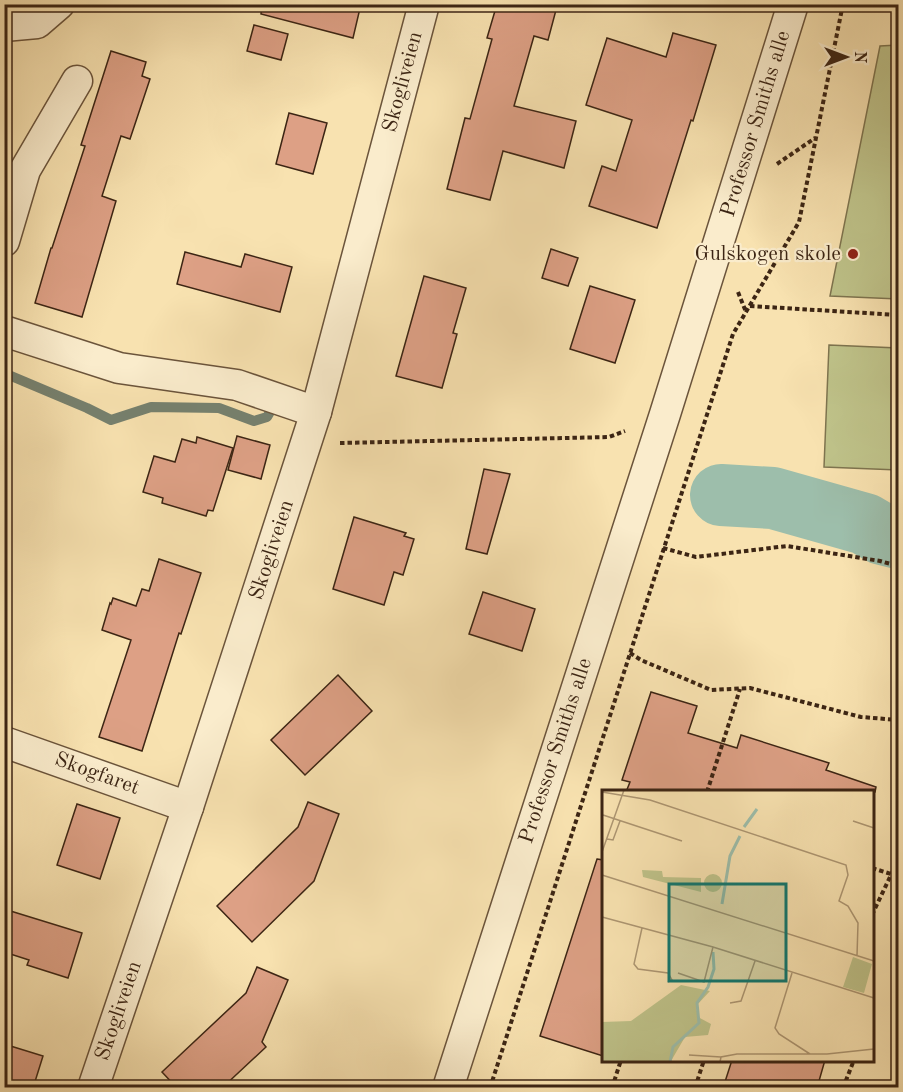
<svg xmlns="http://www.w3.org/2000/svg" width="903" height="1092" font-family="'Old Standard TT',serif">
  <style>
    .green { fill: #bfc38a; stroke: #7e744f; stroke-width: 1.5 }
    .lines { fill: none; stroke-linecap: round; stroke-linejoin: round }
    .stream { stroke: #76816f; stroke-width: 10 }
    .river { stroke: #9dbeab; stroke-width: 62 }
    .building { fill: #dda085; stroke: #3c2514; stroke-width: 1.5 }
    .street-casing { stroke: #6b543b; stroke-width: 33 }
    .path { stroke: #3c2514; stroke-width: 4; stroke-dasharray: 4.5 3; stroke-linecap: butt }
    .street { stroke: #faeccc; stroke-width: 30 }
    .poi-dot { fill: #8f2418; stroke: #faeccc; stroke-width: 2 }
    .labels { text-anchor: middle; dominant-baseline: central; stroke-width: 4.5; stroke-linejoin: round; paint-order: stroke }
    .street-label { font-size: 21px; fill: #3c2514; stroke: #faeccc }
    .poi-label { font-size: 21px; fill: #3c2514; stroke: #faeccc; text-anchor: end }
    .inset-river { fill: none; stroke: #9dbeab; stroke-width: 3 }
    .inset-road { fill: none; stroke: #ad9672; stroke-width: 1.5 }
    .view { fill: #0f766e; fill-opacity: 0.15; stroke: #0f766e; stroke-width: 3 }
    .inset-edge { fill: none; stroke: #3c2514; stroke-width: 3 }
  </style>
  <rect width="100%" height="100%" fill="#f8e2b0"/>
  <filter id="stains"><feTurbulence type="fractalNoise" baseFrequency=".00333" numOctaves="4"/><feColorMatrix values="0 0 0 0 .2 0 0 0 0 .09 0 0 0 0 .02 0 0 0 .5 -.17"/></filter>
  <radialGradient id="worn" r=".72"><stop offset=".6" stop-color="#630" stop-opacity="0"/><stop offset="1" stop-color="#630" stop-opacity=".3"/></radialGradient>
  <!-- green -->
  <g class="green">
    <path d="M 898,45 L 898,299 L 830,296 L 880,46 Z"/>
    <path d="M 829,345 L 898,348 L 898,470 L 824,467 Z"/>
  </g>
  <g class="lines">
    <!-- stream -->
    <path class="stream" d="M 4,373 L 87,408 L 111,420 L 151,407 L 219,408 L 254,421 L 267,417 L 270,412"/>
    <!-- river -->
    <path class="river" d="M 721,495 L 773,498 L 865,524 L 882,534 L 898,538"/>
  </g>
  <!-- building -->
  <g class="building">
    <path d="M 262,4 L 361,4 L 353,38 L 261,14 Z"/>
    <path d="M 497,4 L 536,4 L 556,10 L 548,40 L 534,36 L 514,106 L 576,121 L 564,168 L 503,151 L 490,200 L 447,189 L 465,118 L 470,119 L 492,39 L 487,38 Z"/>
    <path d="M 254,25 L 288,34 L 281,60 L 247,51 Z"/>
    <path d="M 673,33 L 716,45 L 693,121 L 691,120 L 657,228 L 589,206 L 602,166 L 616,171 L 632,120 L 586,105 L 607,38 L 666,57 Z"/>
    <path d="M 111,51 L 146,62 L 142,76 L 150,79 L 130,139 L 121,136 L 102,196 L 116,201 L 82,317 L 35,303 L 51,248 L 52,248 L 85,146 L 81,145 Z"/>
    <path d="M 289,113 L 327,123 L 313,174 L 276,164 Z"/>
    <path d="M 551,249 L 578,258 L 568,286 L 542,278 Z"/>
    <path d="M 185,252 L 241,267 L 245,254 L 292,267 L 280,312 L 177,284 Z"/>
    <path d="M 424,276 L 466,288 L 453,333 L 457,334 L 442,388 L 396,376 Z"/>
    <path d="M 590,286 L 635,300 L 615,363 L 570,349 Z"/>
    <path d="M 237,436 L 270,445 L 261,479 L 228,470 Z"/>
    <path d="M 197,437 L 233,448 L 213,511 L 208,510 L 206,516 L 162,503 L 163,498 L 143,492 L 154,456 L 175,462 L 182,439 L 196,443 Z"/>
    <path d="M 484,469 L 510,474 L 487,554 L 466,549 Z"/>
    <path d="M 354,517 L 406,533 L 404,536 L 414,539 L 403,575 L 394,572 L 384,605 L 333,589 Z"/>
    <path d="M 159,559 L 201,573 L 181,634 L 179,633 L 142,751 L 99,737 L 131,640 L 102,630 L 110,603 L 111,604 L 113,598 L 136,606 L 142,589 L 149,591 Z"/>
    <path d="M 483,592 L 535,609 L 522,651 L 469,634 Z"/>
    <path d="M 338,675 L 372,711 L 305,775 L 271,740 Z"/>
    <path d="M 651,692 L 697,706 L 688,733 L 737,748 L 741,735 L 829,763 L 826,770 L 876,787 L 875,792 L 626,792 L 630,782 L 622,780 Z"/>
    <path d="M 308,802 L 339,814 L 314,881 L 252,942 L 217,906 L 298,827 Z"/>
    <path d="M 77,804 L 120,818 L 100,879 L 57,865 Z"/>
    <path d="M 597,859 L 603,860 L 603,1056 L 540,1036 Z"/>
    <path d="M 4,909 L 82,933 L 68,978 L 27,965 L 29,960 L 4,952 Z"/>
    <path d="M 257,967 L 288,980 L 262,1042 L 266,1047 L 222,1088 L 177,1088 L 162,1072 L 246,993 Z"/>
    <path d="M 4,1044 L 43,1056 L 33,1088 L 4,1088 Z"/>
    <path d="M 732,1060 L 825,1060 L 817,1088 L 723,1088 Z"/>
  </g>
  <g class="lines">
    <defs>
      <g id="street">
        <path d="M 4,26 L 37,23 L 59,4"/>
        <path d="M 4,241 L 25,170 L 77,81"/>
        <path d="M 4,331 L 119,368 L 237,385 L 316,412"/>
        <path d="M 4,742 L 188,807"/>
        <path d="M 93,1088 L 188,807 L 316,412 L 424,4"/>
        <path d="M 448,1088 L 665,414 L 793,4"/>
      </g>
    </defs>
    <!-- street casing -->
    <use href="#street" class="street-casing"/>
    <!-- path -->
    <g class="path">
      <path d="M 777,164 L 815,138"/>
      <path d="M 738,292 L 746,312"/>
      <path d="M 750,306 L 898,315"/>
      <path d="M 340,443 L 609,437 L 625,431"/>
      <path d="M 663,548 L 696,557 L 787,546 L 880,561 L 898,566"/>
      <path d="M 630,653 L 641,660 L 711,690 L 750,688 L 861,717 L 898,720"/>
      <path d="M 707,792 L 740,689"/>
      <path d="M 872,868 L 891,874"/>
      <path d="M 872,915 L 898,860"/>
      <path d="M 490,1088 L 733,334 L 799,222 L 843,4"/>
      <path d="M 612,1088 L 621,1060"/>
      <path d="M 695,1088 L 704,1060"/>
      <path d="M 843,1088 L 854,1060"/>
    </g>
    <!-- street -->
    <use href="#street" class="street"/>
  </g>
  <!-- markers -->
  <circle class="poi-dot" cx="853" cy="254" r="6"/>
  <g class="labels">
    <!-- street labels -->
    <g class="street-label">
      <text transform="translate(403 82) rotate(-75)">Skogliveien</text>
      <text transform="translate(756 124) rotate(-73)">Professor Smiths alle</text>
      <text transform="translate(272 550) rotate(-72)">Skogliveien</text>
      <text transform="translate(556 751) rotate(-72)">Professor Smiths alle</text>
      <text transform="translate(97 774) rotate(20)">Skogfaret</text>
      <text transform="translate(119 1011) rotate(-71)">Skogliveien</text>
    </g>
    <!-- poi labels -->
    <g class="poi-label">
      <text x="841" y="254">Gulskogen skole</text>
    </g>
  </g>
  <!-- overview -->
  <g transform="translate(602 790)">
    <rect width="272" height="272" fill="#f8e2b0"/>
    <path d="M 40,80 L 60,81 L 61,87 L 99,88 L 99,102 L 41,87 ZM102 93a9 9 0 1 1 18 0a9 9 0 1 1-18 0ZM 251,167 L 270,174 L 262,203 L 241,197 ZM 79,195 L 108,201 L 94,216 L 96,227 L 109,234 L 106,245 L 83,247 L 69,271 L 0,271 L 0,232 L 29,231 Z" fill="#bfc38a"/>
    <path class="inset-river" d="M 142,37 L 155,19M 120,114 L 128,66 L 138,46M 68,272 L 71,257 L 97,233 L 95,213 L 106,197 L 112,179 L 111,162"/>
    <path class="inset-road" d="M 0,2 L 48,10 L 244,75 L 246,85 L 237,111 L 246,116 L 256,133 L 255,166M 1,25 L 80,51M 251,31 L 272,38M 5,49 L 11,50 L 18,31M 0,62 L 22,0M 0,85 L 272,171M 0,127 L 111,157 L 272,208M 40,138 L 32,174 L 36,179 L 66,183 L 70,190 L 66,192M 76,183 L 102,192 L 111,157M 190,183 L 173,238 L 177,244 L 208,264M 128,213 L 139,211 L 153,171M 87,265 L 119,267M 118,272 L 119,267 L 135,264 L 225,264 L 272,259"/>
    <path class="view" d="M 67,94 L 184,94 L 184,191 L 67,191 Z"/>
    <rect width="272" height="272" class="inset-edge"/>
  </g>
  <!-- margin -->
  <rect width="903" height="1092" fill="none" stroke="#f8e2b0" stroke-width="24"/>
  <rect x="6" y="6" width="891" height="1080" fill="none" stroke="#3c2514" stroke-width="3"/>
  <rect x="12" y="12" width="879" height="1068" fill="none" stroke="#3c2514" stroke-width="1.5"/>
  <!-- north arrow -->
  <g transform="translate(846 57) rotate(90)" stroke="#faeccc" stroke-width="4.5" paint-order="stroke">
  <path d="M0-4.5L10 22L0 15L-10 22Z" fill="#3c2514"/>
  <text y="-9" font-size="16" font-weight="bold" text-anchor="middle" fill="#3c2514">N</text>
  </g>
  <rect width="100%" height="100%" filter="url(#stains)"/>
  <rect width="100%" height="100%" fill="url(#worn)"/>
</svg>
